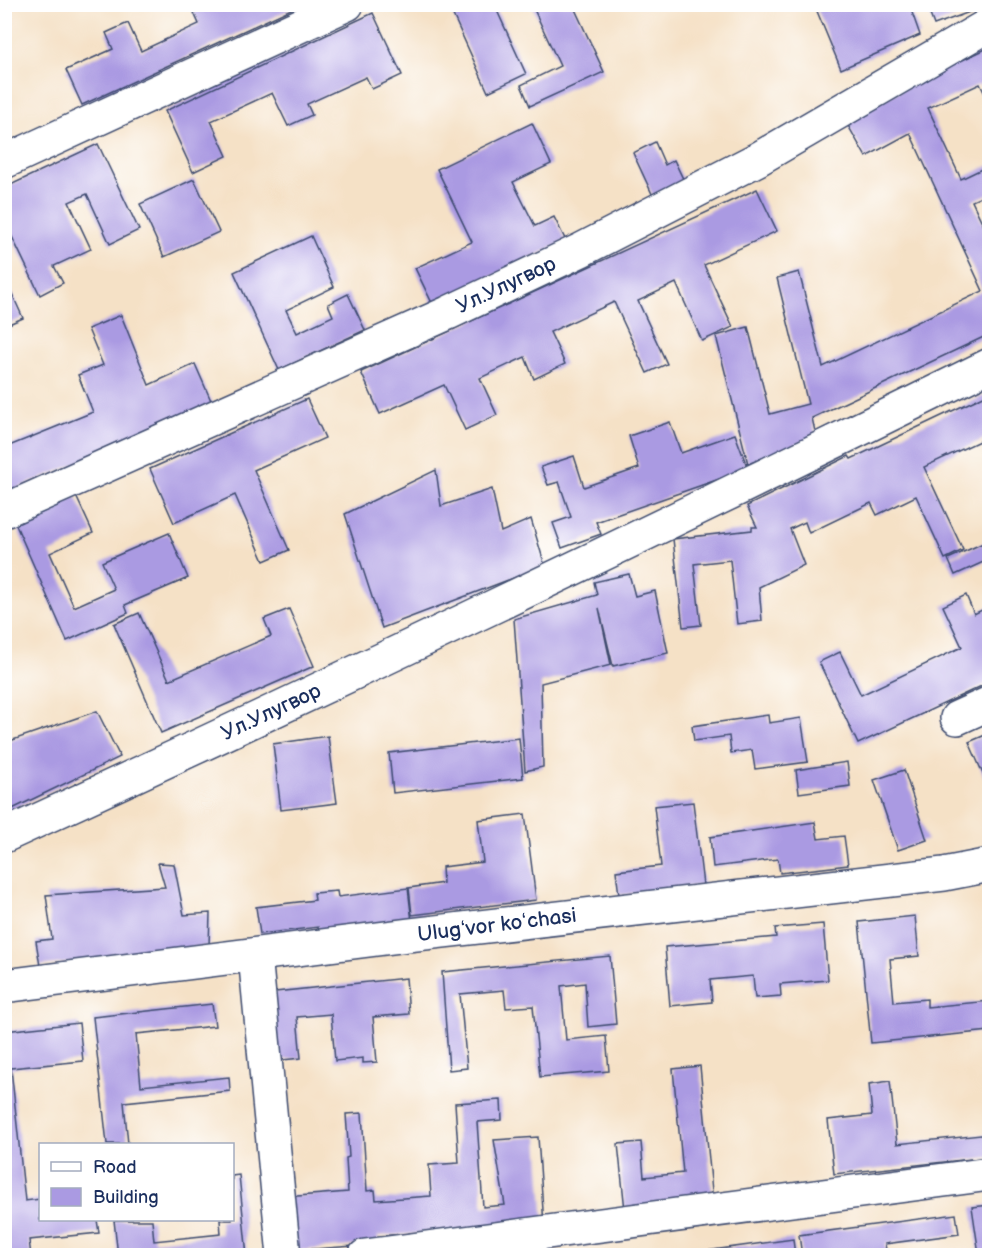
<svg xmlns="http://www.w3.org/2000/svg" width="994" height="1260" font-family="'Balsamiq Sans',sans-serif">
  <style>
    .building { fill: #aa9ae2 }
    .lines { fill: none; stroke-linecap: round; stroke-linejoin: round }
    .street-casing { stroke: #3c4a6e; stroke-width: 36 }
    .street { stroke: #fff; stroke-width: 33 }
    .labels { text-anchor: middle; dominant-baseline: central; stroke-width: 5; stroke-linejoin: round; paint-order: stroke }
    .street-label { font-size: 21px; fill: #1b2f5e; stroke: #fff }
  </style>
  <rect width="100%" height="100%" fill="#fff"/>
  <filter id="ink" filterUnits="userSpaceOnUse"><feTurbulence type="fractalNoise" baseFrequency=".0167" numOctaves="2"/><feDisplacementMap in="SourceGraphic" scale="12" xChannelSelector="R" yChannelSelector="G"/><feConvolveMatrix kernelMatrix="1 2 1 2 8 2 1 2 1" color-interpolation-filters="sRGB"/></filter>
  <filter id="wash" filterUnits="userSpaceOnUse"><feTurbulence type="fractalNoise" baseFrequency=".008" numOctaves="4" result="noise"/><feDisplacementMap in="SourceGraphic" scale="24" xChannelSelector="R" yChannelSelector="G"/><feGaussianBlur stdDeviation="1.35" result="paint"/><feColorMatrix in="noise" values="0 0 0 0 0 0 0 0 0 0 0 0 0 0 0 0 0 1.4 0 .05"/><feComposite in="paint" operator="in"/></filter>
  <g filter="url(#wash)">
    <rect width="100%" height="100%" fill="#f5e1c6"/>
    <g id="blocks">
      <!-- building -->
      <g class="building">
        <path d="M 190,4 L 302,4 L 82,105 L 66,70 L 113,49 L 106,33 L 128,23 L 141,51 L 199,24 Z"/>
        <path d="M 448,4 L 494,4 L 526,74 L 488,92 Z"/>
        <path d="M 814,4 L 909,4 L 920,35 L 841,69 Z"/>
        <path d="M 926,4 L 989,4 L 989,5 L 934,25 Z"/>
        <path d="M 532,5 L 573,5 L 604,72 L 530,106 L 521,85 L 560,66 Z"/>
        <path d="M 373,13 L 402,75 L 372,89 L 366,77 L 307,104 L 312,115 L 288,126 L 272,93 L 211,121 L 227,156 L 193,172 L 165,111 Z"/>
        <path d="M 990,47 L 990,104 L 980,84 L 928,108 L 961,179 L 990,165 L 990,193 L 972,201 L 990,239 L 990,334 L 812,418 L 816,436 L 748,464 L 716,336 L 748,327 L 770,414 L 808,404 L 777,278 L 799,272 L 823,367 L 983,291 L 910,133 L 866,157 L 845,120 L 916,82 Z"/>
        <path d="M 532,123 L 551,164 L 513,182 L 535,226 L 554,217 L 566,241 L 433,305 L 415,268 L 472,242 L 437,169 Z"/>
        <path d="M 655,142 L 665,165 L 674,160 L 684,181 L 653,196 L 633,153 Z"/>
        <path d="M 98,144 L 139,230 L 110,244 L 87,194 L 69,202 L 91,249 L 54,266 L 63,283 L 40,295 L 4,220 L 4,188 Z"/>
        <path d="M 194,179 L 219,232 L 164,257 L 140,204 Z"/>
        <path d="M 757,189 L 777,231 L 704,265 L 733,327 L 702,341 L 676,283 L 638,301 L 667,364 L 647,373 L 614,302 L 550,332 L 565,364 L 534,379 L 525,357 L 480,378 L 497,415 L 465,430 L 444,385 L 380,414 L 361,372 Z"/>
        <path d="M 311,236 L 334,287 L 286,310 L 297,333 L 333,316 L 328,304 L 348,294 L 365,330 L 279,370 L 234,272 Z"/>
        <path d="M 4,276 L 23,318 L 4,326 Z"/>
        <path d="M 121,315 L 149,385 L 195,364 L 213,405 L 4,494 L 4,448 L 93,412 L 78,375 L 103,365 L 88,329 Z"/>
        <path d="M 990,393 L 990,436 L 924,467 L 963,550 L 945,559 L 916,496 L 877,515 L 871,503 L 809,533 L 805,522 L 790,529 L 804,565 L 759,587 L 762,621 L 737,624 L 730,560 L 694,564 L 701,625 L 683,627 L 673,539 L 752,530 L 752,527 L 757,527 L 747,506 L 849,456 L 851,459 Z"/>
        <path d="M 307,399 L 325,438 L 254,470 L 289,550 L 264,561 L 235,495 L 174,523 L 150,469 Z"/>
        <path d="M 670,422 L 681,453 L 735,434 L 748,469 L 596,522 L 601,534 L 562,548 L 553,523 L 571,517 L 559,482 L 548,485 L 541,467 L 574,456 L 584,487 L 639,468 L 629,436 Z"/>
        <path d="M 436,470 L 441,506 L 492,489 L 501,532 L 531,519 L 545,566 L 382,628 L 345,514 Z"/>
        <path d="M 76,496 L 93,533 L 50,553 L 74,607 L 114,589 L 102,562 L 169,533 L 188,578 L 125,605 L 128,613 L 67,641 L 15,523 Z"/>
        <path d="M 990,540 L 990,559 L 955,575 L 948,559 Z"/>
        <path d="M 629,574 L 635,596 L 655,591 L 668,653 L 613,666 L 599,608 L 611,665 L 541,683 L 543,767 L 525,771 L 514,619 L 597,595 L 594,582 Z"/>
        <path d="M 966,595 L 974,614 L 990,606 L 990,682 L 858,744 L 819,662 L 840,652 L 861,695 L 962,647 L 943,606 Z"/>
        <path d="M 289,609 L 314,666 L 161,733 L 114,624 L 139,613 L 169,680 L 271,636 L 264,619 Z"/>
        <path d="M 97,711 L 120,757 L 4,813 L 4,743 Z"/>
        <path d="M 768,715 L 769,723 L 801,718 L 808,762 L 755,769 L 752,750 L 731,753 L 729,736 L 694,741 L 692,726 Z"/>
        <path d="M 990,733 L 990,790 L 969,742 Z"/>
        <path d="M 328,736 L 337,803 L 281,810 L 273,744 Z"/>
        <path d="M 519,738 L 523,778 L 393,793 L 389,753 Z"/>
        <path d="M 847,762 L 850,786 L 799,793 L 796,770 Z"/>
        <path d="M 904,770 L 927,840 L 898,850 L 874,780 Z"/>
        <path d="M 693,802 L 703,885 L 619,895 L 616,871 L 661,866 L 654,806 Z"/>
        <path d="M 525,814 L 536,900 L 412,915 L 409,888 L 443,883 L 442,867 L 483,862 L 478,820 Z"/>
        <path d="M 815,822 L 818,839 L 844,836 L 848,865 L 780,873 L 778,859 L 713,867 L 710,837 Z"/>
        <path d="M 158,863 L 174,864 L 184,915 L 210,913 L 209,946 L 40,966 L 36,941 L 52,939 L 46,895 L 165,887 Z"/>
        <path d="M 408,888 L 412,922 L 319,933 L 318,927 L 260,934 L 256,907 L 315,900 L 314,893 L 337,891 L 338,897 Z"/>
        <path d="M 915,916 L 919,956 L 890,959 L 894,1002 L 927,999 L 927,1007 L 990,1001 L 990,1031 L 871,1043 L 859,922 Z"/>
        <path d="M 823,924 L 828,980 L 780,984 L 781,996 L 755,998 L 753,976 L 710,980 L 712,1002 L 670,1006 L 665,947 L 776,937 L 775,928 Z"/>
        <path d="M 610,956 L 616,1024 L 588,1027 L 585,983 L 561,986 L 566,1040 L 606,1036 L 609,1071 L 540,1077 L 533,1006 L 506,1008 L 504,990 L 460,994 L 467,1068 L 449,1070 L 442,972 Z"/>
        <path d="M 406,978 L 409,1014 L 373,1017 L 377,1062 L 363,1063 L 363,1058 L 335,1061 L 331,1014 L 297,1017 L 301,1058 L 273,1061 L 266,993 Z"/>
        <path d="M 212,1004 L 215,1026 L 136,1034 L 141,1086 L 229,1077 L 230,1091 L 124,1102 L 128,1144 L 107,1144 L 93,1017 Z"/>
        <path d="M 79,1023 L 83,1061 L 11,1068 L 25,1201 L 40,1199 L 40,1220 L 97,1220 L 99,1233 L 29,1240 L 31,1256 L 4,1256 L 4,1031 Z"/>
        <path d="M 700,1066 L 713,1202 L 625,1210 L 618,1144 L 641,1142 L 644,1177 L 683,1173 L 673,1069 Z"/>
        <path d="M 890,1081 L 897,1144 L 990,1134 L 990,1157 L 834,1174 L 828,1120 L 872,1115 L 869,1084 Z"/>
        <path d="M 501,1100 L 502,1120 L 477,1122 L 483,1207 L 505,1205 L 494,1140 L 538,1137 L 544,1225 L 378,1236 L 379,1244 L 289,1251 L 285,1197 L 348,1192 L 346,1158 L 349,1157 L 346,1114 L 362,1113 L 367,1191 L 375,1190 L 376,1200 L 431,1196 L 429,1165 L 459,1163 L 455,1103 Z"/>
        <path d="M 239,1175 L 247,1256 L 118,1256 L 114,1220 L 152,1220 L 154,1241 L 221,1234 L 220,1220 L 232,1220 L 232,1176 Z"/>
        <path d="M 990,1205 L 990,1253 L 979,1254 L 972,1207 Z"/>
        <path d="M 956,1214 L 959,1234 L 885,1244 L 887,1256 L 802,1256 L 799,1235 Z"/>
        <path d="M 793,1239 L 795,1256 L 684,1256 L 684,1254 Z"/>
      </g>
    </g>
  </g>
  <g filter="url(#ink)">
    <use href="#blocks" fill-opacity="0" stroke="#3c4a6e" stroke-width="1.5"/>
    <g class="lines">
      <defs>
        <g id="street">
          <path d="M 4,162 L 347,4"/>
          <path d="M 4,511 L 448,313 L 581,250 L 758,159 L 990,24"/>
          <path d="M 957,718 L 990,703"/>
          <path d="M 4,836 C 335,684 663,527 990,365"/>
          <path d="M 255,955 L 284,1256"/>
          <path d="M 4,986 L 409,935 L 944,874 L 990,865"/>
          <path d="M 365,1256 L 990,1174"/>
        </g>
      </defs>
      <!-- street casing -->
      <use href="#street" class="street-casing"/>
      <!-- street -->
      <use href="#street" class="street"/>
    </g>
  </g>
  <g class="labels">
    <!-- street labels -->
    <g class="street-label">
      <text transform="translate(506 285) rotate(-25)">Ул.Улугвор</text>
      <text transform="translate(271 712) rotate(-25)">Ул.Улугвор</text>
      <text transform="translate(497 925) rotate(-7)">Ulugʻvor koʻchasi</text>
    </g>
  </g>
  <!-- margin -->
  <rect width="994" height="1260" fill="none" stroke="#fff" stroke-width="24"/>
  <!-- legend -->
  <rect x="39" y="1143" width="195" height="78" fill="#ffffff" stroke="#a4acbf" stroke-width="1.5"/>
  <rect x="51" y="1162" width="30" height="9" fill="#ffffff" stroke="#a4acbf" stroke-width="1.5"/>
  <text x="93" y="1173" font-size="18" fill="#1b2f5e">Road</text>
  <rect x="51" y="1188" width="30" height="18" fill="#aa9ae2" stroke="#a4acbf" stroke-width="1.5"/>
  <text x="93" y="1203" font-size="18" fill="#1b2f5e">Building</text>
</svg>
